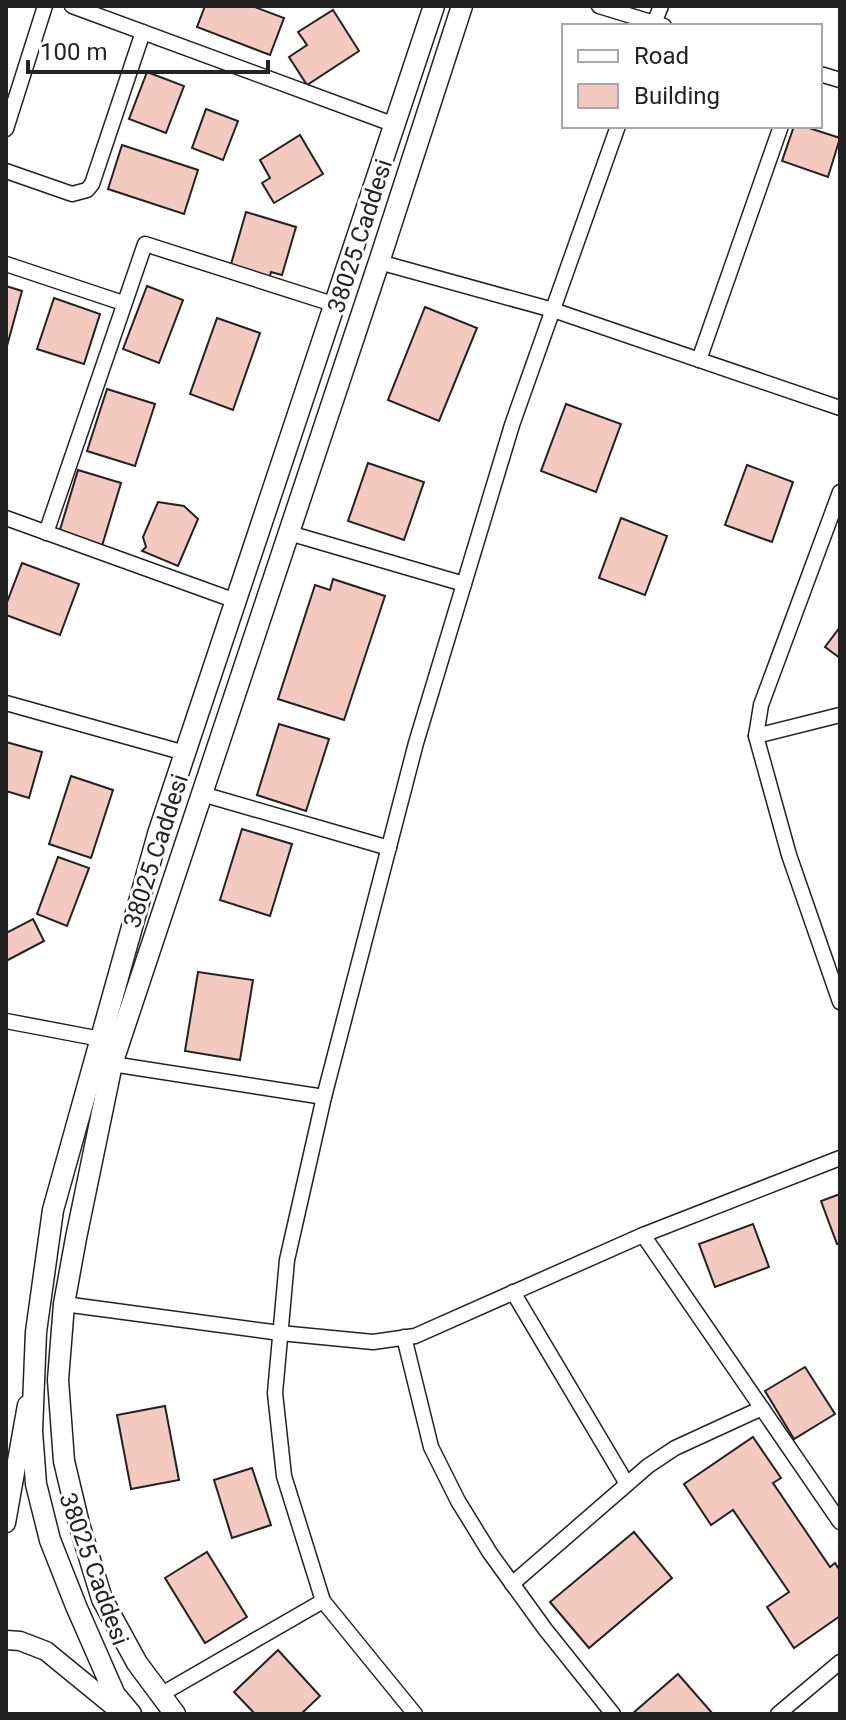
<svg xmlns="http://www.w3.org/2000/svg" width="846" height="1720" font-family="Roboto,sans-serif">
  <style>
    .building { fill: #f3c9c0; stroke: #222; stroke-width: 2 }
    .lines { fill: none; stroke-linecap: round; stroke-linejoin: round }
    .minor-casing { stroke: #222; stroke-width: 17 }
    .tertiary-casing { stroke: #222; stroke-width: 21 }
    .secondary-casing { stroke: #222; stroke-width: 23 }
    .minor { stroke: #fff; stroke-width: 14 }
    .tertiary { stroke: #fff; stroke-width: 18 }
    .secondary { stroke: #fff; stroke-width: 20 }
    .labels { text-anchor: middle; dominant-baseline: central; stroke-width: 6; stroke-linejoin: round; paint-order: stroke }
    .street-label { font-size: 24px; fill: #222; stroke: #fff }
  </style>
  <rect width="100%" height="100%" fill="#fff"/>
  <!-- building -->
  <g class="building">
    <path d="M 205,6 L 252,6 L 284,18 L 270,55 L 197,27 Z"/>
    <path d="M 333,10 L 359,51 L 307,85 L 289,57 L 307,45 L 298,32 Z"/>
    <path d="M 147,72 L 184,86 L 166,133 L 129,119 Z"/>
    <path d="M 206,109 L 238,121 L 223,160 L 192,148 Z"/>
    <path d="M 794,126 L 803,126 L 840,138 L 828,177 L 782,161 Z"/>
    <path d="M 300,135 L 323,174 L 274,203 L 262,183 L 270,178 L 260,160 Z"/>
    <path d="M 122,145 L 198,170 L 184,214 L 108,189 Z"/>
    <path d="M 246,212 L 296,227 L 282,275 L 271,272 L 268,283 L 229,271 Z"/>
    <path d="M 6,286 L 22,291 L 7,346 L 6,346 Z"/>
    <path d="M 147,286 L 183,300 L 159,363 L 123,349 Z"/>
    <path d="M 54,298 L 100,314 L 84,364 L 37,349 Z"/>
    <path d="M 425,307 L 477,328 L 439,421 L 388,400 Z"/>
    <path d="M 217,318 L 260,333 L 233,410 L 190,394 Z"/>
    <path d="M 107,389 L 155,404 L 135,466 L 87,451 Z"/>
    <path d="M 566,404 L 621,424 L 596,492 L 541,471 Z"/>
    <path d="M 368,463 L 424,482 L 404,540 L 348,521 Z"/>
    <path d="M 747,465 L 793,482 L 772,542 L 725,525 Z"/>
    <path d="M 78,470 L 121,483 L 102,546 L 59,533 Z"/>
    <path d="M 158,502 L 184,506 L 198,519 L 178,566 L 142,551 L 146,547 L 143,537 Z"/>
    <path d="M 621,518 L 667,536 L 645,595 L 599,578 Z"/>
    <path d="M 22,563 L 79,584 L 60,635 L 6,615 L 6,605 Z"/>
    <path d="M 333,579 L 385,596 L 344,720 L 278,699 L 315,585 L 330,590 Z"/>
    <path d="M 840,627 L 840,658 L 825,647 Z"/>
    <path d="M 279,724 L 329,739 L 306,811 L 257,795 Z"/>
    <path d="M 6,742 L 42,752 L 29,798 L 6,791 Z"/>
    <path d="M 71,776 L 113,790 L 91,858 L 49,844 Z"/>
    <path d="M 242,829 L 292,844 L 270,916 L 220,900 Z"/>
    <path d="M 58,857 L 89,868 L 67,926 L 37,914 Z"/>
    <path d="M 33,919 L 44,941 L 6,961 L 6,933 Z"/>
    <path d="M 198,972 L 253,980 L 240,1060 L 185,1051 Z"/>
    <path d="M 840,1194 L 840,1243 L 837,1244 L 821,1201 Z"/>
    <path d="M 753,1224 L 769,1267 L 715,1287 L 699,1244 Z"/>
    <path d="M 805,1367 L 835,1414 L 794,1439 L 765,1391 Z"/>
    <path d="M 165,1406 L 179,1480 L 131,1489 L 117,1415 Z"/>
    <path d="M 753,1437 L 781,1478 L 773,1483 L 830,1567 L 835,1563 L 840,1571 L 840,1616 L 794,1648 L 767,1607 L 789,1592 L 733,1510 L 711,1525 L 684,1484 Z"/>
    <path d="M 252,1468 L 271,1525 L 232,1538 L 214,1480 Z"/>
    <path d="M 634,1532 L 672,1578 L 589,1648 L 550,1602 Z"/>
    <path d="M 207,1552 L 247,1617 L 205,1643 L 165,1578 Z"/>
    <path d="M 278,1650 L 320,1696 L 301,1714 L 255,1714 L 234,1692 Z"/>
    <path d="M 678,1674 L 713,1714 L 632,1714 Z"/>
  </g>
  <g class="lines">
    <defs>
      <g id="minor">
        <path d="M 72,6 L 395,125"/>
        <path d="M 599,6 L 664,26"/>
        <path d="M 653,26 L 661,6"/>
        <path d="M 820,74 L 840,80"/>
        <path d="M 6,129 L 45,6"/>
        <path d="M 6,171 L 72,194 L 87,190 L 92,184 L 143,32"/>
        <path d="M 379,262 L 553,310 L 840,408"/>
        <path d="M 6,264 L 123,303"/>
        <path d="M 699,360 L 781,126"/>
        <path d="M 840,492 L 761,705 L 756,736 L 789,855 L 840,1002"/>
        <path d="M 6,518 L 236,601"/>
        <path d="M 46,533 L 145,244 L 336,305"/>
        <path d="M 289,533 L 464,584"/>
        <path d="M 6,703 L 185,753"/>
        <path d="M 756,736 L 840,715"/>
        <path d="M 202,794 L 389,848"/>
        <path d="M 6,1021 L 101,1039"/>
        <path d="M 112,1064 L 324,1097"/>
        <path d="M 643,1235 L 840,1522"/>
        <path d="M 513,1292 L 627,1484"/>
        <path d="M 64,1304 L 280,1333 L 373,1342 L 415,1336 L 643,1235 L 840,1158"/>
        <path d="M 404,1337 L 431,1447 L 458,1501 L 490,1553 L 545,1629 L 613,1714"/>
        <path d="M 512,1584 L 648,1466 L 675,1448 L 762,1408"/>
        <path d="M 160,1695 L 323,1601"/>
        <path d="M 415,1714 L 323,1601 L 284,1476 L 275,1393 L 287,1260 L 324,1097 L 416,743 L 512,425 L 618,126"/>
        <path d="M 778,1714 L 840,1662"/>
      </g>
      <g id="tertiary">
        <path d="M 6,1523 L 27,1405"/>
        <path d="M 6,1640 L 20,1641 L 46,1651 L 123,1714"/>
      </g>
      <g id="secondary">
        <path d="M 131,1714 L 115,1695 L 76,1606 L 50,1540 L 36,1484 L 32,1431 L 36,1332 L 53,1210 L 158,834 L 434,6"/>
        <path d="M 175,1714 L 137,1663 L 102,1599 L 79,1524 L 64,1461 L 58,1380 L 64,1304 L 76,1238 L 112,1064 L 379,262 L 462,6"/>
      </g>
    </defs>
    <!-- minor casing -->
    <use href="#minor" class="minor-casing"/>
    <!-- tertiary casing -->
    <use href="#tertiary" class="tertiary-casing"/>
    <!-- secondary casing -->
    <use href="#secondary" class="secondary-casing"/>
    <!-- minor -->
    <use href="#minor" class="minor"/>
    <!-- tertiary -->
    <use href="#tertiary" class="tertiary"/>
    <!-- secondary -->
    <use href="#secondary" class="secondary"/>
  </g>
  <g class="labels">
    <!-- street labels -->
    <g class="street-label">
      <text transform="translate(360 236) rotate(-72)">38025 Caddesi</text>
      <text transform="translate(156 851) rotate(-72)">38025 Caddesi</text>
      <text transform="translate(94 1569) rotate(70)">38025 Caddesi</text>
    </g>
  </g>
  <!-- border -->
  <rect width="846" height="1720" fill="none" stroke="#222222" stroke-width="16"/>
  <!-- legend -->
  <rect x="562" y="24" width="260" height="104" fill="#ffffff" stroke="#a7a7a7" stroke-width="2"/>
  <rect x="578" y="50" width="40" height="12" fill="#ffffff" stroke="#a7a7a7" stroke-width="2"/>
  <text x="634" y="64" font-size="24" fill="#222222">Road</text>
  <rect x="578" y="84" width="40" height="24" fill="#f3c9c0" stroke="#a7a7a7" stroke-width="2"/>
  <text x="634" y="104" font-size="24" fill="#222222">Building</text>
  <!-- scale -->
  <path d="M28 60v12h240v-12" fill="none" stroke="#222222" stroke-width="4"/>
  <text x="40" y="60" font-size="24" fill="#222222" stroke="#ffffff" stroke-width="6" paint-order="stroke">100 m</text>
</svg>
